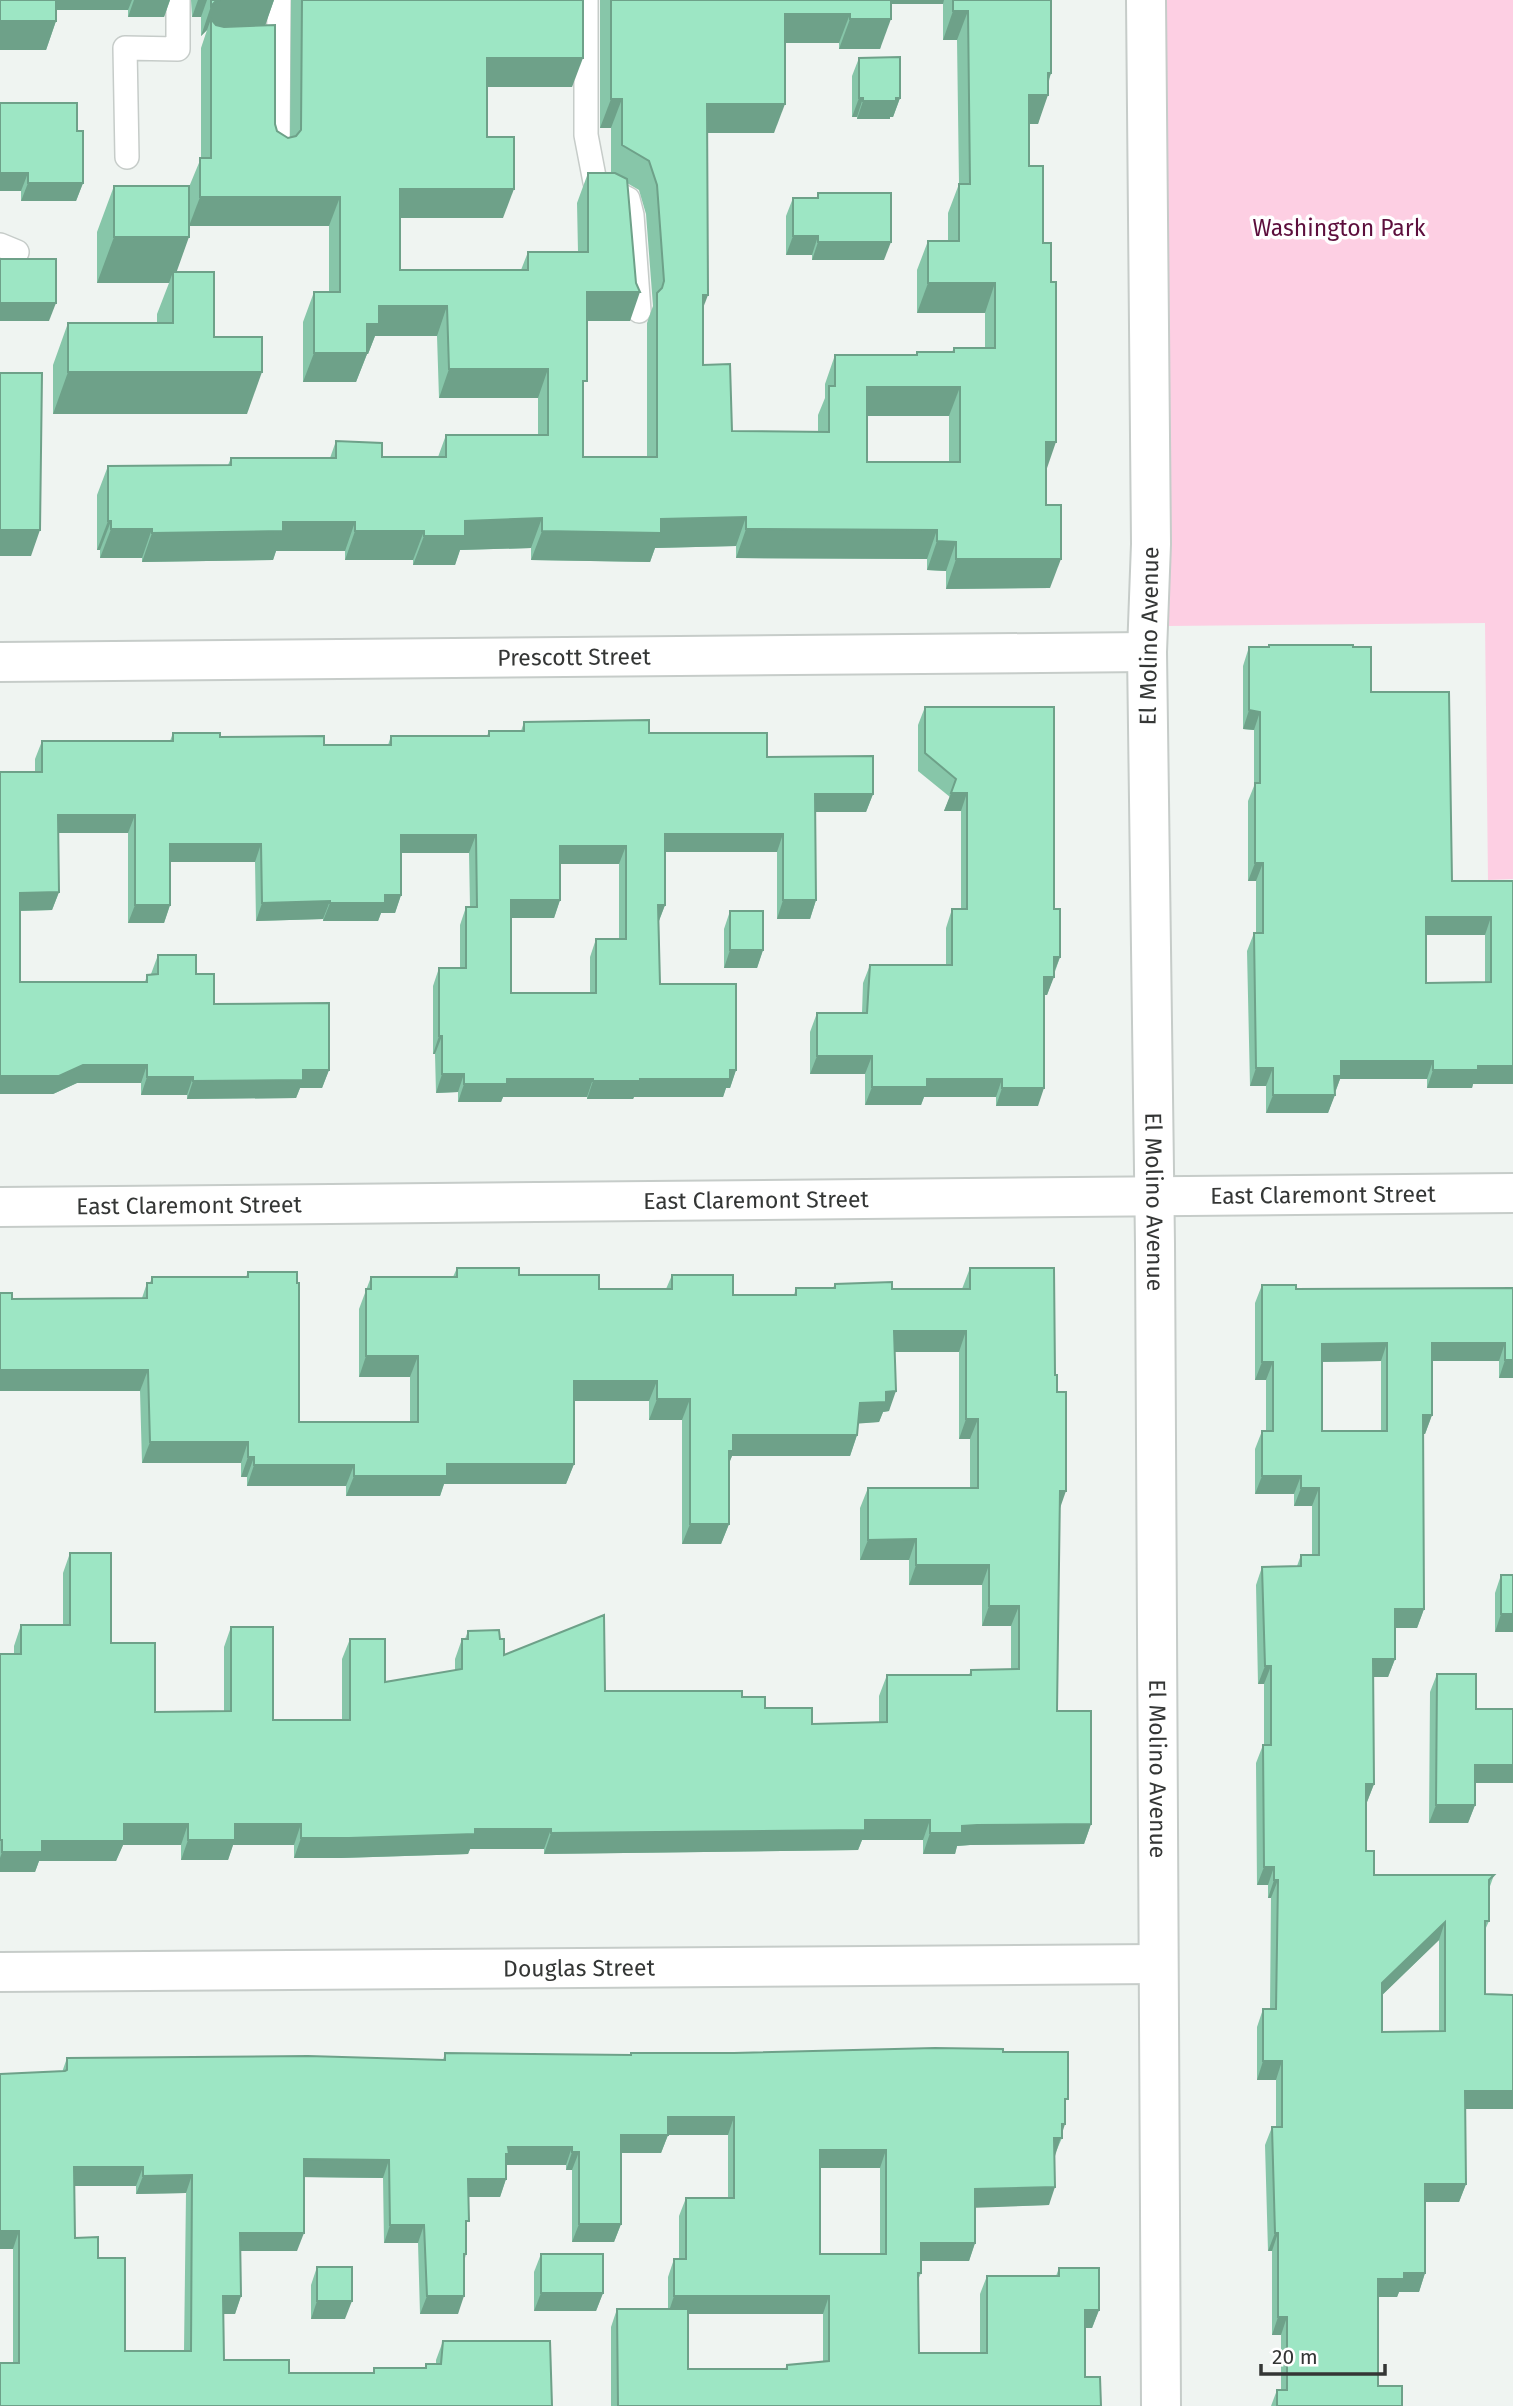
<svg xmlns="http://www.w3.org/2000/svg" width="1513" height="2406" font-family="'Fira Sans',sans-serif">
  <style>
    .green { fill: #fdcfe3 }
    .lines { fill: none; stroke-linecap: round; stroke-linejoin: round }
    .service-casing { stroke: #c6ccc9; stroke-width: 26 }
    .minor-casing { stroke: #c6ccc9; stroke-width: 42 }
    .tertiary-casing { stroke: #c6ccc9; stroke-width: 42 }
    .service { stroke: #fff; stroke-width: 23 }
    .minor { stroke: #fff; stroke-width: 38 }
    .tertiary { stroke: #fff; stroke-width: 38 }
    .wall { fill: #87c6a9; fill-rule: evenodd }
    .shaded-wall { fill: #6ea189 }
    .building { fill: #9de6c4; stroke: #6ea189; stroke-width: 2; fill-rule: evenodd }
    .labels { text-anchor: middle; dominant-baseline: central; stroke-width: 7; stroke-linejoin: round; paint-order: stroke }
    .park-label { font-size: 23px; fill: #5c0e3c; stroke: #fff }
    .street-label { font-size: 23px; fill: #343635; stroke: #fff }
  </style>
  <rect width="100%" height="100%" fill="#eff4f1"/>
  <!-- green -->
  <path class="green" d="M 1164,0 L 1513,0 L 1513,879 L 1488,880 L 1485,623 L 1169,626 Z"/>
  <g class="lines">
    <defs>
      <g id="service">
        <path d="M 586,0 L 586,135 L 595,182 L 628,199 L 632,215 L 639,311"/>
        <path d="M 278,153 L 279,0"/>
        <path d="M 127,157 L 125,48 L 178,49 L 178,0"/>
        <path d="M 0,245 L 17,252"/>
      </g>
      <g id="minor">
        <path id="s1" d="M 0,662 L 1147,652"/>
        <path id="s2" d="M 0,1207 L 1513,1193"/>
        <path id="s3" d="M 0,1972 L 1158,1964"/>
      </g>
      <g id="tertiary">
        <path id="s4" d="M 1146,0 L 1151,544 L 1147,652 L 1155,1244 L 1161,2406"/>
      </g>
    </defs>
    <!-- service casing -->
    <use href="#service" class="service-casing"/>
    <!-- minor casing -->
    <use href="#minor" class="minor-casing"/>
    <!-- tertiary casing -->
    <use href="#tertiary" class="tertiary-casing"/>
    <!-- service -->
    <use href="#service" class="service"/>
    <!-- minor -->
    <use href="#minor" class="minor"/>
    <!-- tertiary -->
    <use href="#tertiary" class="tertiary"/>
  </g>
  <!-- wall -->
  <g class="wall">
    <path d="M 0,0 L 170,0 L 164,17 L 128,17 L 128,10 L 56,10 L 56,21 L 46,50 L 0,50 Z"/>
    <path d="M 191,0 L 274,0 L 265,25 L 275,124 L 277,131 L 288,138 L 290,137 L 291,0 L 583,0 L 572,87 L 487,87 L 487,137 L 503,218 L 400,218 L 400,270 L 521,270 L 528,252 L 578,252 L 577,203 L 588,173 L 611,173 L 611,128 L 600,128 L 600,0 L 1051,0 L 1051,73 L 1038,124 L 1029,124 L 1029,166 L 1043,243 L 1046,505 L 1050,588 L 946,589 L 946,571 L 927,570 L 927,559 L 736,558 L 736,546 L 655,548 L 650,562 L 531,560 L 531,548 L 460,550 L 455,565 L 413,565 L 413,560 L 345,560 L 345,551 L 276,551 L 273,560 L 142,562 L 142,558 L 100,558 L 100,550 L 97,550 L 97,495 L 108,466 L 228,465 L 231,458 L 330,458 L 336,441 L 382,457 L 438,457 L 446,435 L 538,435 L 538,398 L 439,398 L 437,336 L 375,336 L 368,354 L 367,354 L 356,382 L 303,382 L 303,322 L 314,292 L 329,292 L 329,226 L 189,226 L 176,272 L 214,337 L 247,414 L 53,414 L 53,365 L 68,323 L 157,323 L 157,314 L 169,283 L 97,283 L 97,232 L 114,186 L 189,187 L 201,158 L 201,48 L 207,30 L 201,36 L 201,17 L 192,17 ZM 891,4 L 943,4 L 943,40 L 957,40 L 959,184 L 948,213 L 948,241 L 928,241 L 917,270 L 917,313 L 985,313 L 985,348 L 954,348 L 952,352 L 917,352 L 916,355 L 835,355 L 825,384 L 825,398 L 818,415 L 818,432 L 732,431 L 703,365 L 703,309 L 707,133 L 774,133 L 785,43 L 839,43 L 839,49 L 880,49 ZM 627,183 L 639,190 L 646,214 L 653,306 L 647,323 L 647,457 L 583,457 L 583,392 L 587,321 L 630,321 ZM 867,416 L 949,416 L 949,462 L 867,462 Z"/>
    <path d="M 859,58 L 900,98 L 893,117 L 890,117 L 890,119 L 857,119 L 857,117 L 852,117 L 852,76 Z"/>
    <path d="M 77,131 L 83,183 L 76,201 L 21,201 L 21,191 L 0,191 Z"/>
    <path d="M 818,193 L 884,260 L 812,260 L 812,255 L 786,255 L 786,216 L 793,198 L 817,198 Z"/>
    <path d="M 1269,645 L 1353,647 L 1452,881 L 1513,881 L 1513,1084 L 1473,1084 L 1472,1088 L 1427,1088 L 1427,1079 L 1340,1079 L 1328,1113 L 1266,1113 L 1266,1086 L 1250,1086 L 1247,951 L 1254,933 L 1256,933 L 1256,881 L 1248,881 L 1248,801 L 1254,786 L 1254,730 L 1243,729 L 1243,666 L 1249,647 L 1268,647 ZM 1426,935 L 1485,935 L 1485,982 L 1426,983 Z"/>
    <path d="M 925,707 L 1054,909 L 1060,957 L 1047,995 L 1044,995 L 1038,1106 L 996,1106 L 996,1097 L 924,1097 L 921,1105 L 865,1105 L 865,1074 L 810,1074 L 810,1032 L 817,1013 L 862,1013 L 863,983 L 870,965 L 946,965 L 946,928 L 952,909 L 961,909 L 961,811 L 944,811 L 950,797 L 918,771 L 918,725 Z"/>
    <path d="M 649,720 L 649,733 L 767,733 L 767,757 L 873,756 L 873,794 L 866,812 L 816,812 L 816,900 L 810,919 L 777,919 L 777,852 L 665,852 L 665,905 L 659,921 L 660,984 L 736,984 L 736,1070 L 730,1088 L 726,1088 L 723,1097 L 634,1097 L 633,1099 L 587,1099 L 587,1097 L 503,1097 L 501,1102 L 458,1102 L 458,1092 L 436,1093 L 435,1054 L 433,1054 L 433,986 L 439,968 L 460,968 L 460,925 L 466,907 L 470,907 L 469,853 L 401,853 L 401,895 L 395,913 L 381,913 L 378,921 L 323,921 L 323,919 L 256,921 L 255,862 L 170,862 L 170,905 L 164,923 L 128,923 L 128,833 L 58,833 L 59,892 L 52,910 L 20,911 L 20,982 L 145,982 L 147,975 L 151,974 L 158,955 L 196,955 L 196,974 L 214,974 L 214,1004 L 329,1003 L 329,1070 L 322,1088 L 300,1088 L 296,1098 L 187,1099 L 187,1095 L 141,1095 L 141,1083 L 77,1083 L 53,1094 L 0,1094 L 0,772 L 35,772 L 35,759 L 42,741 L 170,741 L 173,733 L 220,733 L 220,737 L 324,736 L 324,745 L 388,745 L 391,736 L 487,736 L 489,731 L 521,731 L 524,722 ZM 560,864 L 619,864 L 619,939 L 596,939 L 590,957 L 590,993 L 511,993 L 511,918 L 554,918 L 560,900 Z"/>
    <path d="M 730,911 L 763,950 L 757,968 L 724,968 L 724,929 Z"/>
    <path d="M 457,1268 L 519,1275 L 599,1289 L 666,1289 L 672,1275 L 733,1295 L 794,1295 L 796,1288 L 833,1288 L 835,1284 L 892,1289 L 962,1289 L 970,1268 L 1055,1375 L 1060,1509 L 1057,1711 L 1091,1824 L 1084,1844 L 970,1845 L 957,1846 L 955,1854 L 923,1854 L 923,1840 L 862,1840 L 858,1850 L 544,1854 L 544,1849 L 470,1849 L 468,1854 L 341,1858 L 294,1858 L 294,1845 L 233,1845 L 228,1860 L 181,1860 L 181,1845 L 123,1845 L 116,1861 L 39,1861 L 35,1872 L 0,1872 L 0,1654 L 14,1654 L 14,1646 L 21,1625 L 63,1625 L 63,1573 L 70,1553 L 111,1643 L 155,1712 L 224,1711 L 224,1647 L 231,1627 L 273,1720 L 342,1720 L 342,1659 L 350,1639 L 385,1682 L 455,1671 L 455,1659 L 462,1639 L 465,1639 L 468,1631 L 500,1639 L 504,1655 L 605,1691 L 742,1697 L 765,1708 L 812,1724 L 879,1723 L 879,1696 L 887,1675 L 969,1675 L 971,1670 L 1011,1669 L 1011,1626 L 982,1626 L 982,1585 L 909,1585 L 909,1560 L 860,1560 L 860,1508 L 868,1488 L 970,1488 L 970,1439 L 959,1439 L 959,1352 L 894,1352 L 889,1411 L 883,1412 L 879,1422 L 858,1423 L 857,1435 L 850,1456 L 732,1456 L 729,1463 L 729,1524 L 721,1544 L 682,1544 L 682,1420 L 649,1420 L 649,1401 L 574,1401 L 574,1464 L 566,1484 L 444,1484 L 440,1496 L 346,1496 L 346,1486 L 247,1486 L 247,1477 L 241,1477 L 241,1463 L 142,1463 L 140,1391 L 0,1391 L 12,1299 L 142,1298 L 147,1283 L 150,1283 L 152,1277 L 246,1277 L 248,1272 L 299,1422 L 410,1422 L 410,1377 L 359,1377 L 359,1309 L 371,1277 L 453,1277 Z"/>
    <path d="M 1262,1285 L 1296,1289 L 1513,1288 L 1513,1378 L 1499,1378 L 1499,1361 L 1432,1361 L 1432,1415 L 1425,1434 L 1423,1434 L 1424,1609 L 1417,1628 L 1395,1628 L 1395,1659 L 1388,1677 L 1373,1677 L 1374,1784 L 1367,1802 L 1366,1802 L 1366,1851 L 1374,1875 L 1494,1875 L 1489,1889 L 1489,1921 L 1485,1930 L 1485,1994 L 1513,2109 L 1465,2109 L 1466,2184 L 1459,2202 L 1425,2202 L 1425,2273 L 1419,2292 L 1399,2292 L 1397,2297 L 1378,2297 L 1378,2386 L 1402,2406 L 1271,2406 L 1277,2390 L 1281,2390 L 1281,2335 L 1272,2335 L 1272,2251 L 1268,2251 L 1265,2145 L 1272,2127 L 1276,2127 L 1276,2080 L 1257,2080 L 1257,2027 L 1263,2009 L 1270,2009 L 1271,1898 L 1268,1898 L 1268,1885 L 1257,1885 L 1256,1763 L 1263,1745 L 1264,1745 L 1264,1684 L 1258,1684 L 1256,1585 L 1262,1567 L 1297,1566 L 1301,1555 L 1312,1555 L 1312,1506 L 1294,1506 L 1294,1494 L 1255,1494 L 1255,1449 L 1262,1431 L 1266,1431 L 1266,1380 L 1255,1380 L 1255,1303 ZM 1381,1361 L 1381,1431 L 1322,1431 L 1322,1362 ZM 1439,1940 L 1439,2031 L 1382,2032 L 1382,1995 Z"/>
    <path d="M 1501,1575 L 1513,1632 L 1495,1632 L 1495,1593 Z"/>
    <path d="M 1437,1674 L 1476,1709 L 1513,1783 L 1475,1783 L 1475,1805 L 1468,1823 L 1429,1823 L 1430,1692 Z"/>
    <path d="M 1003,2052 L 1065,2107 L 1062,2138 L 1054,2156 L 1049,2205 L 975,2207 L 975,2243 L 969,2261 L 921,2261 L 921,2273 L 918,2280 L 919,2353 L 980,2353 L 980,2294 L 987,2276 L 1056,2276 L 1059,2268 L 1099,2310 L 1092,2328 L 1085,2328 L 1085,2377 L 1101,2406 L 611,2406 L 611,2327 L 617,2309 L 668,2309 L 668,2277 L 674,2259 L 679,2259 L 679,2216 L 686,2198 L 728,2198 L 728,2135 L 668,2135 L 661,2153 L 621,2153 L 621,2224 L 614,2242 L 572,2242 L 572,2170 L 566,2170 L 566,2165 L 506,2165 L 506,2179 L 500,2197 L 469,2197 L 466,2230 L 466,2254 L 464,2262 L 458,2314 L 420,2314 L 418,2243 L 384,2243 L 383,2178 L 304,2177 L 297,2251 L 240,2251 L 241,2296 L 235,2314 L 223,2314 L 224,2360 L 289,2373 L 373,2373 L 374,2368 L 425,2368 L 426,2364 L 436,2364 L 436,2360 L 443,2341 L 552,2406 L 13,2363 L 13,2249 L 0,2249 L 67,2058 L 443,2060 L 445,2053 L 630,2055 L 631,2053 ZM 820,2168 L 880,2168 L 880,2254 L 820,2254 ZM 74,2186 L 136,2186 L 136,2194 L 186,2193 L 184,2351 L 125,2351 L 98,2258 L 75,2238 ZM 688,2314 L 823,2314 L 823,2362 L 787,2365 L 785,2369 L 688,2369 Z"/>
    <path d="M 541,2254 L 603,2293 L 596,2311 L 534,2311 L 534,2272 Z"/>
    <path d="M 317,2267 L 345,2319 L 311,2319 L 311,2285 Z"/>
  </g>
  <!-- shaded-wall -->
  <g class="shaded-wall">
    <path d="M 49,0 L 132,0 L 128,10 L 46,10 Z"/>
    <path d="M 134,0 L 170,0 L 164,17 L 128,17 Z"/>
    <path d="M 198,0 L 207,0 L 201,17 L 192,17 Z"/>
    <path d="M 220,0 L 274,0 L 265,26 L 213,28 L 211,19 L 207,30 L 201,36 L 211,6 L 216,1 Z"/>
    <path d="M 881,0 L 944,0 L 943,4 L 880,4 Z"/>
    <path d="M 953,11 L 968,11 L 957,40 L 943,40 Z"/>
    <path d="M 785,14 L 850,14 L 839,43 L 774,43 Z"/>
    <path d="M 850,19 L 891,19 L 880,49 L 839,49 Z"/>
    <path d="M 0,21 L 56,21 L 46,50 L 0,50 Z"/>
    <path d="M 487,58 L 583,58 L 572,87 L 476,87 Z"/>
    <path d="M 1048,73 L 1051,73 L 1043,95 L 1048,95 L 1038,124 L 1018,124 L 1029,95 Z"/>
    <path d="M 859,98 L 863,98 L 857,117 L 852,117 Z"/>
    <path d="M 896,98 L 900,98 L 893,117 L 890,117 L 890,119 L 857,119 L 863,101 Z"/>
    <path d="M 611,99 L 622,99 L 611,128 L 600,128 Z"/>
    <path d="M 707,104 L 785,104 L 774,133 L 696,133 Z"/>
    <path d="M 0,173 L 28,173 L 21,191 L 0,191 Z"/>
    <path d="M 28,183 L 83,183 L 76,201 L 21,201 Z"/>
    <path d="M 400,189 L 514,189 L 503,218 L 390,218 Z"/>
    <path d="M 200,197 L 340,197 L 329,226 L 189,226 Z"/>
    <path d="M 793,236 L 818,236 L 812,255 L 786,255 Z"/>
    <path d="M 114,237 L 189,237 L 173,282 L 173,272 L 169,283 L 97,283 Z"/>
    <path d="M 818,242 L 891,242 L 884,260 L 812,260 Z"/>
    <path d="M 928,283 L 995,283 L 985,313 L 917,313 Z"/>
    <path d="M 587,292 L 640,292 L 630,321 L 577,321 Z"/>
    <path d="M 703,295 L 708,295 L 697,324 Z"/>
    <path d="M 0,303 L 56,303 L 49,321 L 0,321 Z"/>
    <path d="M 379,306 L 447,306 L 437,336 L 375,336 L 368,354 L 367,354 L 356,382 L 303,382 L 314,353 L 367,324 Z"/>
    <path d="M 449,369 L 548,369 L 538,398 L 439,398 Z"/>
    <path d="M 68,372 L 262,372 L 247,414 L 53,414 Z"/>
    <path d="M 867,387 L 960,387 L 949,416 L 857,416 Z"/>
    <path d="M 1046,442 L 1056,442 L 1046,471 Z"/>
    <path d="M 746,517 L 736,546 L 655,548 L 650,562 L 531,560 L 542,531 L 661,519 Z"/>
    <path d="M 542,518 L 531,548 L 460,550 L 455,565 L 413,565 L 424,536 L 465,521 Z"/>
    <path d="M 108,521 L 111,521 L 100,550 L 97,550 Z"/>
    <path d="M 283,522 L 355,522 L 345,551 L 276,551 L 273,560 L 142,562 L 152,533 Z"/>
    <path d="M 111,529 L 152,529 L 142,558 L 100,558 Z"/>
    <path d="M 746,529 L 937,530 L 927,559 L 736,558 Z"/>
    <path d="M 0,530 L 40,530 L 31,556 L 0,556 Z"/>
    <path d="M 355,531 L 424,531 L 413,560 L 345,560 Z"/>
    <path d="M 937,541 L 956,542 L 946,571 L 927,570 Z"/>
    <path d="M 956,559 L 1061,559 L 1050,588 L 946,589 Z"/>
    <path d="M 1249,710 L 1260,712 L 1254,730 L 1243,729 Z"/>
    <path d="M 951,793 L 967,793 L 961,811 L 944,811 Z"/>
    <path d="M 815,794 L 873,794 L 866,812 L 809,812 Z"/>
    <path d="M 58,815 L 135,815 L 128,833 L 51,833 Z"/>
    <path d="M 665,834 L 783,834 L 777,852 L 658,852 Z"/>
    <path d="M 401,835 L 476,835 L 469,853 L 395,853 Z"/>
    <path d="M 170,844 L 261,844 L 255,862 L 164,862 Z"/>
    <path d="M 560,846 L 626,846 L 619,864 L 554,864 Z"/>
    <path d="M 1255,863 L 1263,863 L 1256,881 L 1248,881 Z"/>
    <path d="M 59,892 L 52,910 L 13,911 L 20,893 Z"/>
    <path d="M 385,895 L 401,895 L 395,913 L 381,913 L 378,921 L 323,921 L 330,903 Z"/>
    <path d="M 511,900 L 560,900 L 554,918 L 504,918 Z"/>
    <path d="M 783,900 L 816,900 L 810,919 L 777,919 Z"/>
    <path d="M 330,901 L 323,919 L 256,921 L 262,903 Z"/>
    <path d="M 135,905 L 170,905 L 164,923 L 128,923 Z"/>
    <path d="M 658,905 L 665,905 L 658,923 Z"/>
    <path d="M 1426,917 L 1491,917 L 1485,935 L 1420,935 Z"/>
    <path d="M 730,950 L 763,950 L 757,968 L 724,968 Z"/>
    <path d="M 1054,957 L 1060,957 L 1053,975 Z"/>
    <path d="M 1044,977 L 1054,977 L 1047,995 L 1038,995 Z"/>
    <path d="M 439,1036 L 442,1036 L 435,1054 L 433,1054 Z"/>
    <path d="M 817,1056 L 872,1056 L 865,1074 L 810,1074 Z"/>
    <path d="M 1341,1061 L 1433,1061 L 1427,1079 L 1340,1079 L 1334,1095 L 1328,1095 Z"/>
    <path d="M 83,1065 L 147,1065 L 141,1083 L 77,1083 L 53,1094 L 0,1094 L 0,1076 Z"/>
    <path d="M 1478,1066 L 1513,1066 L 1513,1084 L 1473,1084 L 1472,1088 L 1427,1088 L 1433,1070 Z"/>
    <path d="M 1256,1068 L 1273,1068 L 1266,1086 L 1250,1086 Z"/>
    <path d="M 303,1070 L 329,1070 L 322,1088 L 300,1088 L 296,1098 L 187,1099 L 193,1081 Z"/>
    <path d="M 730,1070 L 736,1070 L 730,1088 L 726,1088 L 723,1097 L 634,1097 L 633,1099 L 587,1099 L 593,1081 L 640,1079 Z"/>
    <path d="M 442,1074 L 464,1074 L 458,1092 L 436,1093 Z"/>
    <path d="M 147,1077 L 193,1077 L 187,1095 L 141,1095 Z"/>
    <path d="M 507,1079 L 593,1079 L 587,1097 L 503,1097 L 501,1102 L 458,1102 L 464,1084 Z"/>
    <path d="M 927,1079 L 1002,1079 L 996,1097 L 924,1097 L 921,1105 L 865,1105 L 872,1087 Z"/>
    <path d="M 1002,1088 L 1044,1088 L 1038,1106 L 996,1106 Z"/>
    <path d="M 1273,1095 L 1335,1095 L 1328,1113 L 1266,1113 Z"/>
    <path d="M 894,1331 L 966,1331 L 959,1352 L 886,1352 Z"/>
    <path d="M 1387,1343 L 1381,1361 L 1315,1362 L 1322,1344 Z"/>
    <path d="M 1432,1343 L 1505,1343 L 1499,1361 L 1425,1361 Z"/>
    <path d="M 366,1356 L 418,1356 L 410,1377 L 359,1377 Z"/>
    <path d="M 1505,1360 L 1513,1360 L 1513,1378 L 1499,1378 Z"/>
    <path d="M 1262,1362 L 1273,1362 L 1266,1380 L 1255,1380 Z"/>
    <path d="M 0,1370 L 148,1370 L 140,1391 L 0,1391 Z"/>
    <path d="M 574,1381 L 657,1381 L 649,1401 L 566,1401 Z"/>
    <path d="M 896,1391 L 889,1411 L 883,1412 L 879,1422 L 853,1424 L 860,1403 L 886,1392 Z"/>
    <path d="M 657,1399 L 690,1399 L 682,1420 L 649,1420 Z"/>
    <path d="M 1423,1415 L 1432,1415 L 1425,1434 L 1416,1434 Z"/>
    <path d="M 966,1419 L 978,1419 L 970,1439 L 959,1439 Z"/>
    <path d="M 733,1435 L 857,1435 L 850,1456 L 732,1456 L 726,1471 L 721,1471 Z"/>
    <path d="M 150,1442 L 248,1442 L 241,1463 L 142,1463 Z"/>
    <path d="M 248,1457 L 254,1457 L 247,1477 L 241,1477 Z"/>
    <path d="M 447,1464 L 574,1464 L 566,1484 L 444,1484 L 440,1496 L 346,1496 L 354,1476 Z"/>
    <path d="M 254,1465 L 354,1465 L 346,1486 L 247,1486 Z"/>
    <path d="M 1262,1476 L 1301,1476 L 1294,1494 L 1255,1494 Z"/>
    <path d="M 1301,1488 L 1319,1488 L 1312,1506 L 1294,1506 Z"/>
    <path d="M 1060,1491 L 1066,1491 L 1059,1511 Z"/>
    <path d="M 690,1524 L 729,1524 L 721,1544 L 682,1544 Z"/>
    <path d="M 916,1539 L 909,1560 L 860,1560 L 868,1540 Z"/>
    <path d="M 916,1565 L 989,1565 L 982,1585 L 909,1585 Z"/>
    <path d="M 989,1606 L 1019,1606 L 1011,1626 L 982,1626 Z"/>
    <path d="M 1395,1609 L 1424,1609 L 1417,1628 L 1388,1628 Z"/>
    <path d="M 1501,1614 L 1513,1614 L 1513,1632 L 1495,1632 Z"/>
    <path d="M 1373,1659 L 1395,1659 L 1388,1677 L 1366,1677 Z"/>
    <path d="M 1265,1666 L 1271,1666 L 1264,1684 L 1258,1684 Z"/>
    <path d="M 1475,1765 L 1513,1765 L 1513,1783 L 1468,1783 Z"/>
    <path d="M 1366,1784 L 1374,1784 L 1367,1802 L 1359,1802 Z"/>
    <path d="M 1436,1805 L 1475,1805 L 1468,1823 L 1429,1823 Z"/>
    <path d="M 865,1820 L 930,1820 L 923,1840 L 862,1840 L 858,1850 L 544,1854 L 551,1833 Z"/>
    <path d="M 124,1824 L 188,1824 L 181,1845 L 123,1845 L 116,1861 L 39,1861 L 35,1872 L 0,1872 L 0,1858 L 2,1852 L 42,1841 Z"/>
    <path d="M 235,1824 L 301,1824 L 294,1845 L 233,1845 L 228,1860 L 181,1860 L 188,1840 Z"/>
    <path d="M 1091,1824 L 1084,1844 L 970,1845 L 957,1846 L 955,1854 L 923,1854 L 930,1833 L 962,1826 L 977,1825 Z"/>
    <path d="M 475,1829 L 551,1829 L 544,1849 L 470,1849 L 468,1854 L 341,1858 L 294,1858 L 301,1838 Z"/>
    <path d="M 1264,1867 L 1274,1867 L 1268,1885 L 1257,1885 Z"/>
    <path d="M 1274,1880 L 1278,1880 L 1271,1898 L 1268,1898 Z"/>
    <path d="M 1445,1922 L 1439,1940 L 1375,2002 L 1382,1983 Z"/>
    <path d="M 1263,2061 L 1282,2061 L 1276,2080 L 1257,2080 Z"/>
    <path d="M 1465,2091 L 1513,2091 L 1513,2109 L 1458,2109 Z"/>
    <path d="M 668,2117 L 734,2117 L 728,2135 L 668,2135 L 661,2153 L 614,2153 L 621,2135 Z"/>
    <path d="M 1062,2124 L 1065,2124 L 1055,2156 L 1047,2156 L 1054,2138 Z"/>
    <path d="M 508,2147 L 572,2147 L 566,2165 L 504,2165 L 502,2172 Z"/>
    <path d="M 820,2150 L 886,2150 L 880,2168 L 814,2168 Z"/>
    <path d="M 572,2152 L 579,2152 L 572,2170 L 566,2170 Z"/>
    <path d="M 304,2159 L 389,2160 L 383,2178 L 297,2177 Z"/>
    <path d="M 74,2167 L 143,2167 L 136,2186 L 67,2186 Z"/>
    <path d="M 192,2175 L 186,2193 L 136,2194 L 143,2176 Z"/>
    <path d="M 468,2179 L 506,2179 L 500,2197 L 462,2197 Z"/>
    <path d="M 1425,2184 L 1466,2184 L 1459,2202 L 1419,2202 Z"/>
    <path d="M 1055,2187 L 1049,2205 L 969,2208 L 975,2189 Z"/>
    <path d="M 579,2224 L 621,2224 L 614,2242 L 572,2242 Z"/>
    <path d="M 390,2225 L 424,2225 L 418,2243 L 384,2243 Z"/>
    <path d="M 0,2231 L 19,2231 L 13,2249 L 0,2249 Z"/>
    <path d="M 240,2233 L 304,2233 L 297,2251 L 234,2251 Z"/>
    <path d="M 1275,2233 L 1278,2233 L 1272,2251 L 1268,2251 Z"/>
    <path d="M 921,2243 L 975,2243 L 969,2261 L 914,2261 Z"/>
    <path d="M 1404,2273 L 1425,2273 L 1419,2292 L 1399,2292 L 1397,2297 L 1371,2297 L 1378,2279 Z"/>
    <path d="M 541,2293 L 603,2293 L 596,2311 L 534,2311 Z"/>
    <path d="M 223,2296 L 241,2296 L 235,2314 L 216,2314 Z"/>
    <path d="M 427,2296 L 464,2296 L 458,2314 L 420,2314 Z"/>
    <path d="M 674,2296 L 829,2296 L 823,2314 L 668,2314 Z"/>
    <path d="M 317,2301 L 352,2301 L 345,2319 L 311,2319 Z"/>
    <path d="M 1085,2310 L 1099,2310 L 1092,2328 L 1078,2328 Z"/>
    <path d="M 1278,2317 L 1287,2317 L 1281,2335 L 1272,2335 Z"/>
  </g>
  <!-- building -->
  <g class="building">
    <rect x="0" y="0" width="56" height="21"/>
    <path d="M 211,0 L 220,0 L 216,1 L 211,6 Z"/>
    <path d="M 302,0 L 583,0 L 583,58 L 487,58 L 487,137 L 514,137 L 514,189 L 400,189 L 400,270 L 528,270 L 528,252 L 588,252 L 588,173 L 615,173 L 627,179 L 636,283 L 640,292 L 587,292 L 587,381 L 583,381 L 583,457 L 657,457 L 657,293 L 662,288 L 664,281 L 657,185 L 649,161 L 622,145 L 622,99 L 611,99 L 611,0 L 891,0 L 891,19 L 850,19 L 850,14 L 785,14 L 785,104 L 707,104 L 708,295 L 703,295 L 703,365 L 730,364 L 732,431 L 829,432 L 829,386 L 835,386 L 835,355 L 917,355 L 917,352 L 954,352 L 954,348 L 995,348 L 995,283 L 928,283 L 928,241 L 959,241 L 959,184 L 970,184 L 968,11 L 953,11 L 953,0 L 1051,0 L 1051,73 L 1048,73 L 1048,95 L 1029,95 L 1029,166 L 1043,166 L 1043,243 L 1051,243 L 1051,282 L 1056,282 L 1056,442 L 1046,442 L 1046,505 L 1061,505 L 1061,559 L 956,559 L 956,542 L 937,541 L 937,530 L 746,529 L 746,517 L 661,519 L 661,533 L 542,531 L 542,518 L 465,521 L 465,536 L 424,536 L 424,531 L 355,531 L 355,522 L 283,522 L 283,531 L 152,533 L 152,529 L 111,529 L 111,521 L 108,521 L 108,466 L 231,465 L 231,458 L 336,458 L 336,441 L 382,443 L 382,457 L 446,457 L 446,435 L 548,435 L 548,369 L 449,369 L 447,306 L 379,306 L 379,324 L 367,324 L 367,353 L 314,353 L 314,292 L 340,292 L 340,197 L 200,197 L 200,158 L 211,158 L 211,19 L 216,25 L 224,27 L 275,25 L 275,124 L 277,131 L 288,138 L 296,136 L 301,130 ZM 867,387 L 960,387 L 960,462 L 867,462 Z"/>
    <path d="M 900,57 L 900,98 L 896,98 L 896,101 L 863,101 L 863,98 L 859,98 L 859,58 Z"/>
    <path d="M 0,103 L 77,103 L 77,131 L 83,131 L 83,183 L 28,183 L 28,173 L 0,173 Z"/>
    <rect x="114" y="186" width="75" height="51"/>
    <path d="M 818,193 L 891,193 L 891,242 L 818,242 L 818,236 L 793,236 L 793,198 L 818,198 Z"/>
    <rect x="0" y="259" width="56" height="44"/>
    <path d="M 173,272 L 214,272 L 214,337 L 262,337 L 262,372 L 68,372 L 68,323 L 173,323 Z"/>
    <path d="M 0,373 L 42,373 L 40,530 L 0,530 Z"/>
    <path d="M 1269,645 L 1353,645 L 1353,647 L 1371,647 L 1371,692 L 1449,692 L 1452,881 L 1513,881 L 1513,1066 L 1478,1066 L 1478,1070 L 1433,1070 L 1433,1061 L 1341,1061 L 1341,1076 L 1334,1076 L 1335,1095 L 1273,1095 L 1273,1068 L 1256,1068 L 1254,933 L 1263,933 L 1263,863 L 1255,863 L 1255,783 L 1260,783 L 1260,712 L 1249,710 L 1249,647 L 1269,647 ZM 1426,917 L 1491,917 L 1491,982 L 1426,983 Z"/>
    <path d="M 925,707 L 1054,707 L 1054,909 L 1060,909 L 1060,957 L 1054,957 L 1054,977 L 1044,977 L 1044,1088 L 1002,1088 L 1002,1079 L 927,1079 L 927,1087 L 872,1087 L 872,1056 L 817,1056 L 817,1013 L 867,1013 L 870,965 L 952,965 L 952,909 L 967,909 L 967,793 L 951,793 L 956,779 L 925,753 Z"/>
    <path d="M 649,720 L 649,733 L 767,733 L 767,757 L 873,756 L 873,794 L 815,794 L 816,900 L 783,900 L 783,834 L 665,834 L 665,905 L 658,905 L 660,984 L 736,984 L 736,1070 L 730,1070 L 730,1079 L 640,1079 L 640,1081 L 593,1081 L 593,1079 L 507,1079 L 507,1084 L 464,1084 L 464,1074 L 442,1074 L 442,1036 L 439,1036 L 439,968 L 466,968 L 466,907 L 477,907 L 476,835 L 401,835 L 401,895 L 385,895 L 385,903 L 330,903 L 330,901 L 262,903 L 261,844 L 170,844 L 170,905 L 135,905 L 135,815 L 58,815 L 59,892 L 20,893 L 20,982 L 147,982 L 147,975 L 158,974 L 158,955 L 196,955 L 196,974 L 214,974 L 214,1004 L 329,1003 L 329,1070 L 303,1070 L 303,1080 L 193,1081 L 193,1077 L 147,1077 L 147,1065 L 83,1065 L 59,1076 L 0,1076 L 0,772 L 42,772 L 42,741 L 173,741 L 173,733 L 220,733 L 220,737 L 324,736 L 324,745 L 391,745 L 391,736 L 489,736 L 489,731 L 524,731 L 524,722 ZM 560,846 L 626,846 L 626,939 L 596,939 L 596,993 L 511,993 L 511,900 L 560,900 Z"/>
    <rect x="730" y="911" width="33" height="39"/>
    <path d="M 457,1268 L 519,1268 L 519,1275 L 599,1275 L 599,1289 L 672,1289 L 672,1275 L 733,1275 L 733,1295 L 796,1295 L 796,1288 L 835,1288 L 835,1284 L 892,1282 L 892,1289 L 970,1289 L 970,1268 L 1054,1268 L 1055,1375 L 1057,1375 L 1057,1392 L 1066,1392 L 1066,1491 L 1060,1491 L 1057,1711 L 1091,1711 L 1091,1824 L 977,1825 L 962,1826 L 962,1833 L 930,1833 L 930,1820 L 865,1820 L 865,1830 L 551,1833 L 551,1829 L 475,1829 L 475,1834 L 349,1838 L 301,1838 L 301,1824 L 235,1824 L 235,1840 L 188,1840 L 188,1824 L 124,1824 L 124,1841 L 42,1841 L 42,1852 L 2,1852 L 2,1840 L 0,1840 L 0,1654 L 21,1654 L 21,1625 L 70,1625 L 70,1553 L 111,1553 L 111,1643 L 155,1643 L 155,1712 L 231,1711 L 231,1627 L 273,1627 L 273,1720 L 350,1720 L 350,1639 L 385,1639 L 385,1682 L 462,1669 L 462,1639 L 468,1639 L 468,1631 L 499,1630 L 500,1639 L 504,1639 L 504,1655 L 604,1615 L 605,1691 L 742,1691 L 742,1697 L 765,1697 L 765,1708 L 812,1708 L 812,1724 L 887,1722 L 887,1675 L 971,1675 L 971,1670 L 1019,1669 L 1019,1606 L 989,1606 L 989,1565 L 916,1565 L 916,1539 L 868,1540 L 868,1488 L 978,1488 L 978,1419 L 966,1419 L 966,1331 L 894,1331 L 896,1391 L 886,1392 L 886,1402 L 860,1403 L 857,1435 L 733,1435 L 733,1451 L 729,1451 L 729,1524 L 690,1524 L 690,1399 L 657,1399 L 657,1381 L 574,1381 L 574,1464 L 447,1464 L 447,1476 L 354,1476 L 354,1465 L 254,1465 L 254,1457 L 248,1457 L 248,1442 L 150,1442 L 148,1370 L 0,1370 L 0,1293 L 12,1293 L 12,1299 L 147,1298 L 147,1283 L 152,1283 L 152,1277 L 248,1277 L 248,1272 L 297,1272 L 297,1283 L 299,1283 L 299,1422 L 418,1422 L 418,1356 L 366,1356 L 366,1289 L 371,1289 L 371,1277 L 457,1277 Z"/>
    <path d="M 1262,1285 L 1296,1285 L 1296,1289 L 1513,1288 L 1513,1360 L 1505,1360 L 1505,1343 L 1432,1343 L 1432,1415 L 1423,1415 L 1424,1609 L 1395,1609 L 1395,1659 L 1373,1659 L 1374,1784 L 1366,1784 L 1366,1851 L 1374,1851 L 1374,1875 L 1494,1875 L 1489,1880 L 1489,1921 L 1485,1921 L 1485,1994 L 1513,1995 L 1513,2091 L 1465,2091 L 1466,2184 L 1425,2184 L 1425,2273 L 1404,2273 L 1404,2279 L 1378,2279 L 1378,2386 L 1402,2386 L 1402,2406 L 1277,2406 L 1277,2390 L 1287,2390 L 1287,2317 L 1278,2317 L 1278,2233 L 1275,2233 L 1272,2127 L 1282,2127 L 1282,2061 L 1263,2061 L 1263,2009 L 1276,2009 L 1278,1880 L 1274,1880 L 1274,1867 L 1264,1867 L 1263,1745 L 1271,1745 L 1271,1666 L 1265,1666 L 1262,1567 L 1301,1566 L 1301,1555 L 1319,1555 L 1319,1488 L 1301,1488 L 1301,1476 L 1262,1476 L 1262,1431 L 1273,1431 L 1273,1362 L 1262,1362 ZM 1387,1343 L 1387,1431 L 1322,1431 L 1322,1344 ZM 1445,1922 L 1445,2031 L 1382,2032 L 1382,1983 Z"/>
    <rect x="1501" y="1575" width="12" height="39"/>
    <path d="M 1437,1674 L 1476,1674 L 1476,1709 L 1513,1709 L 1513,1765 L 1475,1765 L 1475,1805 L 1436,1805 Z"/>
    <path d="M 935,2048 L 1003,2049 L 1003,2052 L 1068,2052 L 1068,2099 L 1065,2099 L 1065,2124 L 1062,2124 L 1062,2138 L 1054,2138 L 1055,2187 L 975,2189 L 975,2243 L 921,2243 L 921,2273 L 918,2273 L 919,2353 L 987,2353 L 987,2276 L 1059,2276 L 1059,2268 L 1099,2268 L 1099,2310 L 1085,2310 L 1085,2377 L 1100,2377 L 1101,2406 L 618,2406 L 617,2309 L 688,2309 L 688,2369 L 787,2369 L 787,2365 L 829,2361 L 829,2296 L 674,2296 L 674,2259 L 686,2259 L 686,2198 L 734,2198 L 734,2117 L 668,2117 L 668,2135 L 621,2135 L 621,2224 L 579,2224 L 579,2152 L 572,2152 L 572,2147 L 508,2147 L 509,2154 L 506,2154 L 506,2179 L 468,2179 L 469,2221 L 466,2221 L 466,2254 L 464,2254 L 464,2296 L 427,2296 L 424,2225 L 390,2225 L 389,2160 L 304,2159 L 304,2233 L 240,2233 L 241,2296 L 223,2296 L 224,2360 L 289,2360 L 289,2373 L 374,2373 L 374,2368 L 426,2368 L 426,2364 L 441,2364 L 443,2341 L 550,2341 L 552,2406 L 0,2406 L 0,2363 L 19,2363 L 19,2231 L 0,2231 L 0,2074 L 65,2071 L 67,2070 L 67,2058 L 308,2056 L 445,2060 L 445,2053 L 631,2055 L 631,2053 L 734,2053 ZM 820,2150 L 886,2150 L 886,2254 L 820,2254 ZM 74,2167 L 143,2167 L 143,2176 L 192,2175 L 191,2351 L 125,2351 L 125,2258 L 98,2258 L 98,2237 L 75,2238 Z"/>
    <rect x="541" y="2254" width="62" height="39"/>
    <rect x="317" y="2267" width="35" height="34"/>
  </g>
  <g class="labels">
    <!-- park labels -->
    <g class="park-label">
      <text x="1339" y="228">Washington Park</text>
    </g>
    <!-- street labels -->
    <g class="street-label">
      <text transform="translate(1149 636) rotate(-89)">El Molino Avenue</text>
      <text stroke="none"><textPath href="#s1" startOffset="574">Prescott Street</textPath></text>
      <text stroke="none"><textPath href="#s2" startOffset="1323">East Claremont Street</textPath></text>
      <text stroke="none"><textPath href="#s2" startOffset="756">East Claremont Street</textPath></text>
      <text stroke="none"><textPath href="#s4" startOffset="1202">El Molino Avenue</textPath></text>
      <text stroke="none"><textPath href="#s2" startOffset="189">East Claremont Street</textPath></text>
      <text stroke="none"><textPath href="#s4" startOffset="1769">El Molino Avenue</textPath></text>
      <text stroke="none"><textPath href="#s3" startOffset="579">Douglas Street</textPath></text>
    </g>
  </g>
  <!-- scale -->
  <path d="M1261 2364v10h124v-10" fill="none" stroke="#343635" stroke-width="3.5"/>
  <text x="1272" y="2364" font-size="21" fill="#343635" stroke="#ffffff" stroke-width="5" paint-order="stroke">20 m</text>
</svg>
